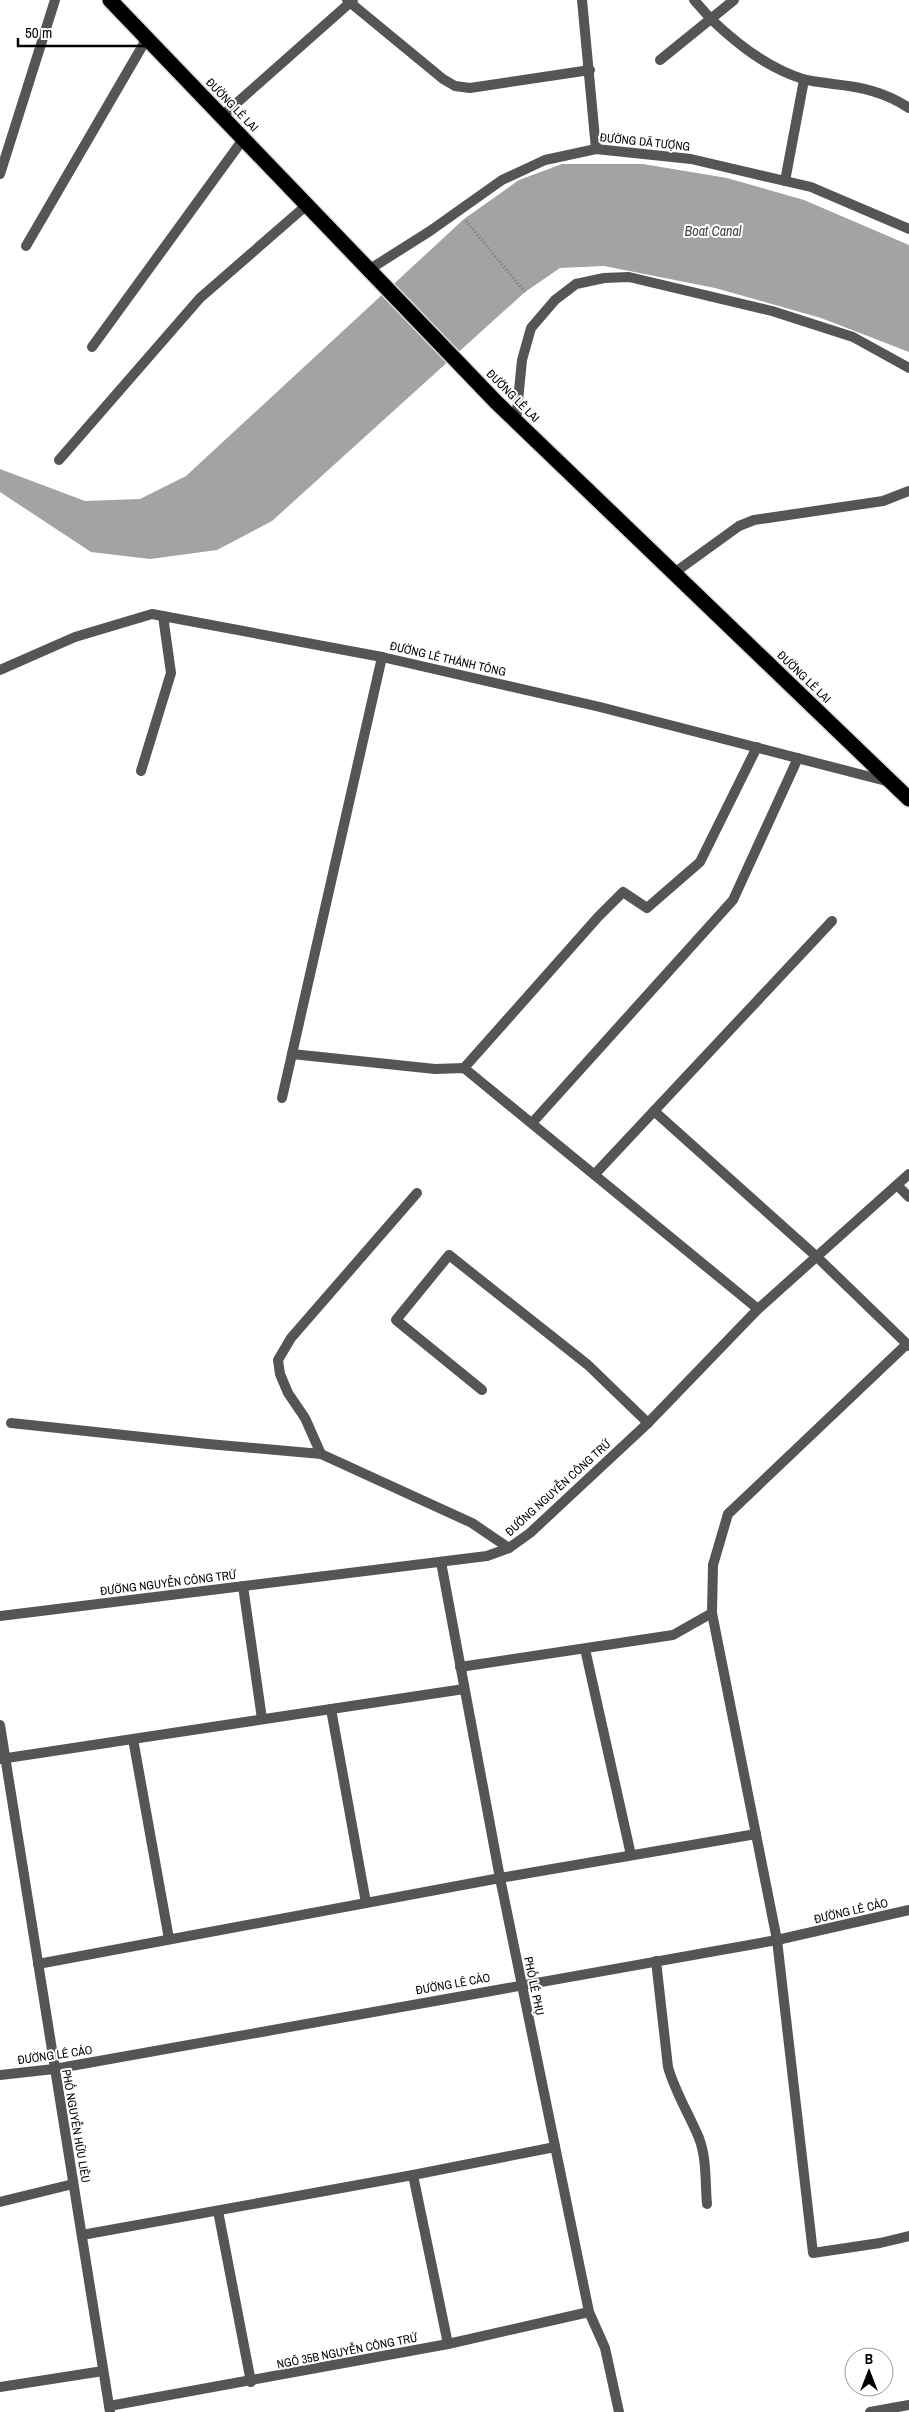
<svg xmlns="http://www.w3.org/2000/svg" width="909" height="2412" font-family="'Archivo Narrow',sans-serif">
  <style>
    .water { fill: #a3a3a3 }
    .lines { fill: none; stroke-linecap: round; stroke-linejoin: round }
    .highway-casing { stroke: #dbdbdb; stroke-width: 18 }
    .path { stroke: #777; stroke-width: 3; stroke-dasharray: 1 2.5; stroke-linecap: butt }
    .lane { stroke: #555; stroke-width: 10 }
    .street { stroke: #555; stroke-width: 10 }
    .highway { stroke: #000; stroke-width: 15 }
    .labels { text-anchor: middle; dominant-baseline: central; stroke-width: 4; stroke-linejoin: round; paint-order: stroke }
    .street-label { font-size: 12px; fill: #000; stroke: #fff }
    .water-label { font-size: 14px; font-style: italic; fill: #444; stroke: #fff }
  </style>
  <rect width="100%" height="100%" fill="#fff"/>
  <!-- water -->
  <path class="water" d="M 562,164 L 643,164 L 727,178 L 804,200 L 909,245 L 909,352 L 821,318 L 715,288 L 604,266 L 560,268 L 525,292 L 272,521 L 217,550 L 150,559 L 91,552 L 0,492 L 0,469 L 85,501 L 140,499 L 186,476 L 464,219 L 519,180 Z"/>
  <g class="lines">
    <defs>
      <path id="highway" d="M 110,0 L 496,402 L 909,799"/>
    </defs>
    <!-- highway casing -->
    <use href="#highway" class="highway-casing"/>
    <!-- path -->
    <path class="path" d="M 466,221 L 525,292"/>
    <!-- lane -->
    <g class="lane">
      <path d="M 711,19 C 737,44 767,68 803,79 C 812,82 823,82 833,84 C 861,87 885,92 909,108"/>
      <path d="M 785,181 L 804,80"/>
      <path d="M 464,1068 L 598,917 L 623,892 L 647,908 L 700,862 L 757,747"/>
      <path d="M 532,1123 L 733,900 L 798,758"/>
      <path d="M 656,1961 L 668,2067 C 675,2092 689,2114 699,2138 C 707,2159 705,2183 707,2204"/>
    </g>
    <!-- street -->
    <g class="street">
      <path d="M 347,0 L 443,79 L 455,86 L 470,88 L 590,70"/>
      <path d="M 582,0 L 596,149"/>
      <path d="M 694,0 L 711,19"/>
      <path d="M 660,60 L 734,0"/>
      <path d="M 222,116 L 353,0"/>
      <path d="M 0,174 L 55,0"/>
      <path d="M 26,246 L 147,38"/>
      <path d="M 370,269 L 430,231 L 502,180 L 545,160 L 596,149 L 691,159 L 811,187 L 909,229"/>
      <path d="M 92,347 L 244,138"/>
      <path d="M 516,421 L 522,360 L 531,328 L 555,300 L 576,284 L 604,278 L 629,277 L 772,311 L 853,337 L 909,368"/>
      <path d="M 59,460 L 200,298 L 308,204"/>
      <path d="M 674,573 L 739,526 L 754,520 L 883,501 L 909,491"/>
      <path d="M 0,670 L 75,637 L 152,614 L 382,657 L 600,707 L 890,782"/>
      <path d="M 141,771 L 171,673 L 163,616"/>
      <path d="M 292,1054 L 435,1069 L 464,1068 L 758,1309"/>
      <path d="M 282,1098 L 382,657"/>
      <path d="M 654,1111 L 817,1257 L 909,1346"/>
      <path d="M 595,1174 L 832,921"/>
      <path d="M 897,1185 L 909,1197"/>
      <path d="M 482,1390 L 396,1320 L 449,1255 L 588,1365 L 648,1423"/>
      <path d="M 11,1423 L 208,1444 L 321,1454 L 472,1523 L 509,1548"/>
      <path d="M 321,1454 L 305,1418 L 288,1393 L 280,1374 L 278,1360 L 291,1338 L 417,1193"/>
      <path d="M 441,1562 L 500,1878 L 589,2312 L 605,2348 L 619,2412"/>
      <path d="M 243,1586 L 262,1719"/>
      <path d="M 712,1613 L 777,1940 L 813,2253 L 880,2243 L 909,2236"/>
      <path d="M 0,1616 L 487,1556 L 509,1548 L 530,1533 L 648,1423 L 758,1309 L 909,1174"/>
      <path d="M 585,1649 L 631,1855"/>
      <path d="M 460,1667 L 673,1635 L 712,1613 L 713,1565 L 728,1514 L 907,1344"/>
      <path d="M 331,1709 L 366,1903"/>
      <path d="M 0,1725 L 110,2412"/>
      <path d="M 133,1739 L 169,1939"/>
      <path d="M 0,1759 L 464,1689"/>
      <path d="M 38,1964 L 500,1878 L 756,1834"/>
      <path d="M 0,2075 L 54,2069 L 777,1940 L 909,1910"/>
      <path d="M 413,2175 L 448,2344"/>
      <path d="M 0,2202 L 73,2184"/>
      <path d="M 218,2211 L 251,2382"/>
      <path d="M 82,2235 L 413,2175 L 555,2147"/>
      <path d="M 0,2387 L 103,2371"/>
      <path d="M 109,2406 L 448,2344 L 589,2312"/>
      <path d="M 870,2412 L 909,2405"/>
    </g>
    <!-- highway -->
    <use href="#highway" class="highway"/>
  </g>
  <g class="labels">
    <!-- street labels -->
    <g class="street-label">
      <text transform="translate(232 105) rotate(46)">ĐƯỜNG LÊ LAI</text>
      <text transform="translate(645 142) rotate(6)">ĐƯỜNG DÃ TƯỢNG</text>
      <text transform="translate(513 396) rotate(45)">ĐƯỜNG LÊ LAI</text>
      <text transform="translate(448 659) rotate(13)">ĐƯỜNG LÊ THÁNH TÔNG</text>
      <text transform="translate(804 677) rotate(44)">ĐƯỜNG LÊ LAI</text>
      <text transform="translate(558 1488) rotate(-42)">ĐƯỜNG NGUYỄN CÔNG TRỨ</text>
      <text transform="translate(168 1583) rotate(-7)">ĐƯỜNG NGUYỄN CÔNG TRỨ</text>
      <text transform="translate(851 1911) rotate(-13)">ĐƯỜNG LÊ CẢO</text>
      <text transform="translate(453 1984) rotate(-10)">ĐƯỜNG LÊ CẢO</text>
      <text transform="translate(534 1986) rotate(78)">PHỐ LÊ PHỤ</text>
      <text transform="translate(55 2055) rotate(-8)">ĐƯỜNG LÊ CẢO</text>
      <text transform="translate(76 2126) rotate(80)">PHỐ NGUYỄN HỮU LIÊU</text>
      <text transform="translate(347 2351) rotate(-11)">NGÕ 35B NGUYỄN CÔNG TRỨ</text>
    </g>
    <!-- water labels -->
    <g class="water-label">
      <text x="713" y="231">Boat Canal</text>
    </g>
  </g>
  <!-- north arrow -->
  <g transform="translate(869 2372)"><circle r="24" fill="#ffffff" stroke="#999999"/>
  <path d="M0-4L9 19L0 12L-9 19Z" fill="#000000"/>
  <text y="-8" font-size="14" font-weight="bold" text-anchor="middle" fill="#000000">B</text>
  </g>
  <!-- scale -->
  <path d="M18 38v8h131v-8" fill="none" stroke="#000000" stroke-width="2.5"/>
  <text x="25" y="38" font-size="15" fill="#000000" stroke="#ffffff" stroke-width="4" paint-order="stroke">50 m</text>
</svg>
